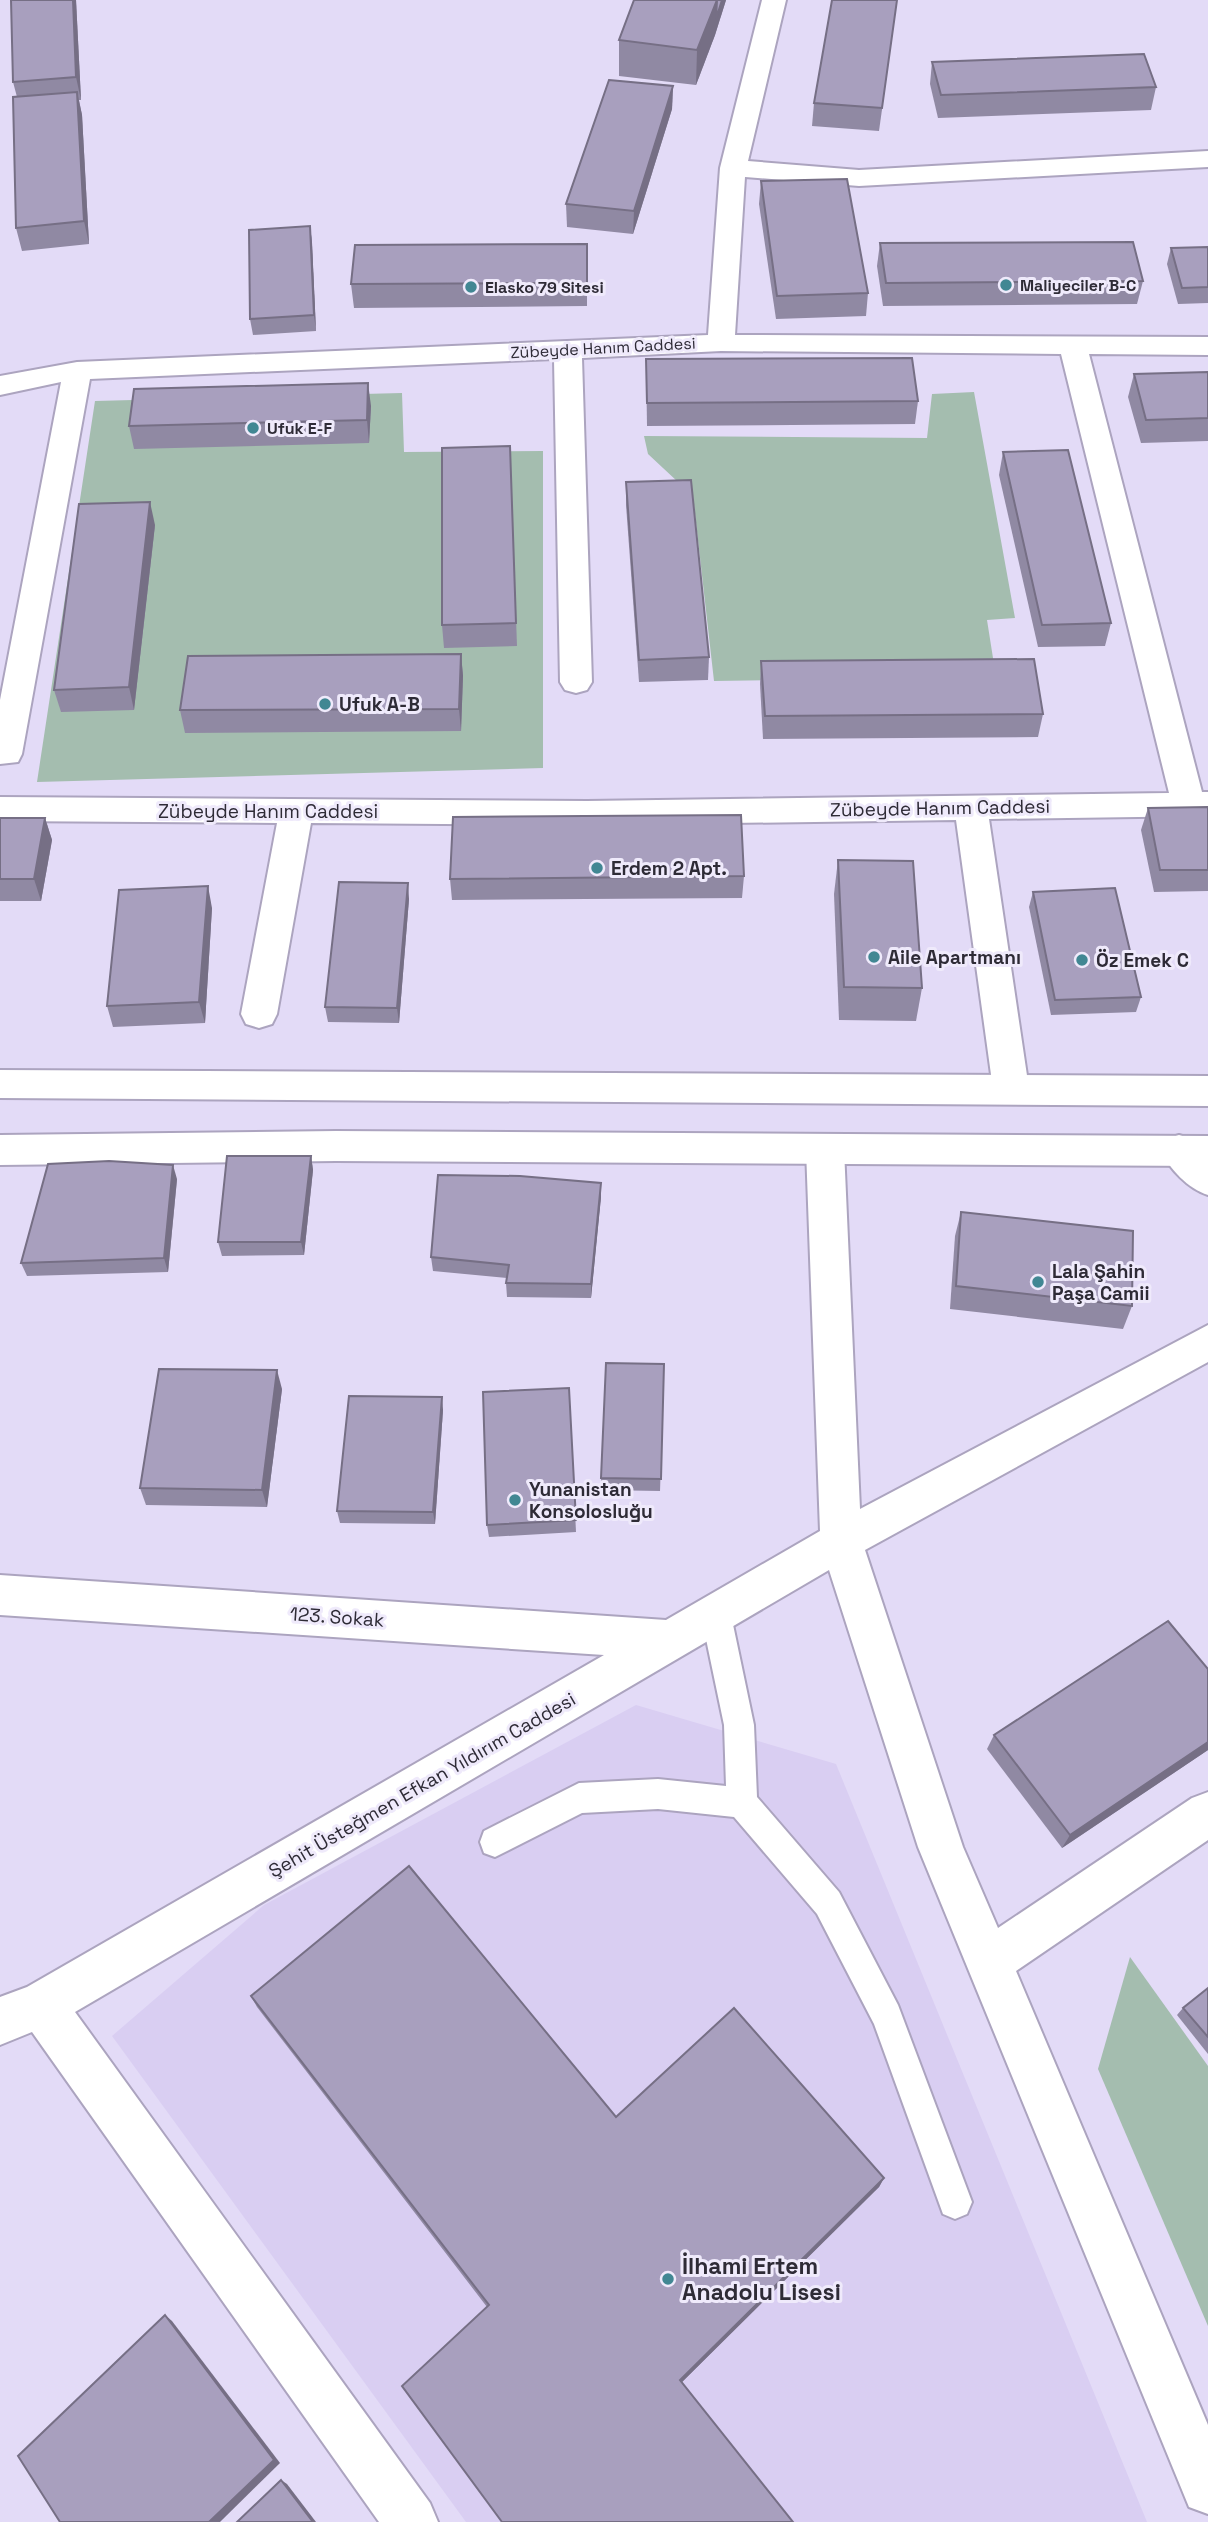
<svg xmlns="http://www.w3.org/2000/svg" width="1208" height="2522" font-family="'Space Grotesk',sans-serif">
  <style>
    .built { fill: #d9cef2 }
    .green { fill: #a4bdaf }
    .lines { fill: none; stroke-linecap: round; stroke-linejoin: round }
    .service-casing { stroke: #aca4bf; stroke-width: 4 }
    .minor-casing { stroke: #aca4bf; stroke-width: 4 }
    .secondary-casing { stroke: #aca4bf; stroke-width: 4 }
    .service { fill: #fff; fill-rule: evenodd }
    .minor { fill: #fff; fill-rule: evenodd }
    .secondary { fill: #fff; fill-rule: evenodd }
    .wall { fill: #9089a3 }
    .shaded-wall { fill: #766f85 }
    .building { fill: #a89fbe; stroke: #766f85; stroke-width: 2 }
    .poi-dot { fill: #418793; stroke: #efeafb; stroke-width: 2.5 }
    .labels { text-anchor: middle; dominant-baseline: central; stroke-width: 6; stroke-linejoin: round; paint-order: stroke }
    .far-poi-label { font-size: 16px; font-weight: bold; fill: #2e2b36; stroke: #efeafb; text-anchor: start }
    .far-street-label { font-size: 16px; fill: #2e2b36; stroke: #efeafb }
    .poi-label { font-size: 19px; font-weight: bold; fill: #2e2b36; stroke: #efeafb; text-anchor: start }
    .street-label { font-size: 19px; fill: #2e2b36; stroke: #efeafb }
    .near-poi-label { font-size: 23px; font-weight: bold; fill: #2e2b36; stroke: #efeafb; text-anchor: start }
  </style>
  <rect width="100%" height="100%" fill="#e3dbf7"/>
  <!-- built -->
  <path class="built" d="M 636,1705 L 836,1764 L 1147,2522 L 466,2522 L 112,2036 L 264,1905 Z"/>
  <!-- green -->
  <g class="green">
    <path d="M 974,392 L 1015,618 L 987,620 L 996,677 L 714,681 L 693,496 L 648,454 L 644,436 L 927,438 L 932,394 Z"/>
    <path d="M 402,393 L 404,452 L 543,451 L 543,768 L 37,782 L 95,401 Z"/>
    <path d="M 1130,1957 L 1208,2066 L 1208,2326 L 1098,2069 Z"/>
  </g>
  <g class="lines">
    <defs>
      <path id="service" d="M 716,1602 L 726,1605 L 731,1615 L 754,1725 L 757,1797 L 839,1892 L 898,2005 L 972,2202 L 967,2214 L 955,2219 L 943,2214 L 874,2024 L 817,1914 L 734,1817 L 658,1809 L 582,1813 L 495,1857 L 484,1853 L 480,1842 L 484,1831 L 579,1783 L 658,1779 L 726,1786 L 724,1725 L 701,1615 L 706,1605 Z"/>
      <g id="minor">
        <path d="M 762,0 L 786,0 L 748,161 L 859,170 L 1208,151 L 1208,167 L 859,186 L 745,177 L 735,335 L 1208,337 L 1208,355 L 1089,354 L 1202,792 L 1208,792 L 1208,816 L 989,819 L 1029,1089 L 1024,1099 L 1011,1104 L 998,1099 L 993,1089 L 956,820 L 587,825 L 311,823 L 277,1014 L 272,1024 L 259,1028 L 246,1024 L 241,1014 L 277,823 L 0,821 L 0,797 L 587,801 L 1169,793 L 1061,354 L 721,351 L 582,358 L 592,682 L 587,690 L 576,693 L 565,690 L 560,682 L 554,359 L 90,379 L 22,754 L 18,762 L 0,764 L 0,700 L 61,382 L 0,395 L 0,376 L 77,362 L 708,335 L 720,168 Z"/>
        <path d="M 825,1134 L 838,1138 L 844,1149 L 860,1509 L 1208,1325 L 1208,1362 L 865,1550 L 963,1847 L 998,1928 L 1192,1798 L 1208,1792 L 1208,1840 L 1016,1971 L 1208,2425 L 1208,2514 L 1189,2507 L 918,1847 L 829,1570 L 75,2012 L 430,2503 L 438,2522 L 379,2522 L 32,2032 L 0,2045 L 0,1997 L 27,1987 L 604,1655 L 0,1615 L 0,1575 L 666,1620 L 820,1531 L 806,1149 L 812,1138 Z"/>
        <path d="M 1179,1135 L 1192,1139 L 1208,1156 L 1208,1195 C 1188,1189 1170,1169 1160,1150 L 1166,1139 Z"/>
      </g>
      <g id="secondary">
        <path d="M 0,1070 L 1208,1076 L 1208,1106 L 0,1098 Z"/>
        <path d="M 336,1131 L 1208,1136 L 1208,1166 L 336,1161 L 0,1165 L 0,1135 Z"/>
      </g>
    </defs>
    <!-- service casing -->
    <use href="#service" class="service-casing"/>
    <!-- minor casing -->
    <use href="#minor" class="minor-casing"/>
    <!-- secondary casing -->
    <use href="#secondary" class="secondary-casing"/>
    <!-- service -->
    <use href="#service" class="service"/>
    <!-- minor -->
    <use href="#minor" class="minor"/>
    <!-- secondary -->
    <use href="#secondary" class="secondary"/>
  </g>
  <!-- wall -->
  <g class="wall">
    <path d="M 76,0 L 81,100 L 79,100 L 82,115 L 89,244 L 22,251 L 16,228 L 17,97 L 13,82 Z"/>
    <path d="M 634,0 L 726,0 L 715,35 L 696,85 L 619,76 L 619,40 Z"/>
    <path d="M 895,16 L 879,131 L 812,126 L 814,103 Z"/>
    <path d="M 932,62 L 1156,87 L 1151,110 L 938,118 L 930,84 Z"/>
    <path d="M 673,86 L 672,109 L 633,234 L 567,227 L 566,204 Z"/>
    <path d="M 761,181 L 868,293 L 866,316 L 776,319 L 759,204 Z"/>
    <path d="M 310,226 L 312,243 L 316,331 L 253,335 L 250,319 Z"/>
    <path d="M 880,243 L 1143,281 L 1137,304 L 883,306 L 877,266 Z"/>
    <path d="M 587,244 L 587,306 L 354,308 L 351,284 Z"/>
    <path d="M 1208,247 L 1208,303 L 1178,304 L 1167,264 L 1171,248 Z"/>
    <path d="M 646,359 L 918,401 L 915,424 L 647,426 Z"/>
    <path d="M 1208,372 L 1208,441 L 1141,443 L 1128,397 L 1134,374 Z"/>
    <path d="M 371,406 L 369,443 L 134,449 L 129,426 Z"/>
    <path d="M 510,446 L 517,646 L 444,648 L 442,625 Z"/>
    <path d="M 1003,452 L 1111,623 L 1105,646 L 1038,647 L 999,475 Z"/>
    <path d="M 626,482 L 709,657 L 708,680 L 639,682 L 626,505 Z"/>
    <path d="M 155,525 L 134,710 L 61,712 L 54,690 Z"/>
    <path d="M 461,654 L 463,676 L 461,731 L 185,733 L 180,710 Z"/>
    <path d="M 761,661 L 1043,714 L 1038,737 L 763,739 L 760,684 Z"/>
    <path d="M 1208,807 L 1208,891 L 1154,892 L 1141,830 L 1148,808 Z"/>
    <path d="M 0,818 L 45,818 L 52,840 L 41,901 L 0,901 Z"/>
    <path d="M 838,860 L 922,988 L 916,1021 L 839,1020 L 834,894 Z"/>
    <path d="M 744,876 L 742,898 L 452,900 L 450,879 Z"/>
    <path d="M 1033,892 L 1141,997 L 1136,1012 L 1051,1015 L 1029,907 Z"/>
    <path d="M 409,899 L 399,1023 L 328,1022 L 325,1007 Z"/>
    <path d="M 212,908 L 205,1023 L 113,1027 L 107,1006 Z"/>
    <path d="M 311,1156 L 313,1170 L 304,1255 L 222,1256 L 218,1242 Z"/>
    <path d="M 177,1179 L 168,1272 L 27,1276 L 21,1263 Z"/>
    <path d="M 601,1183 L 601,1197 L 591,1298 L 507,1297 L 506,1283 L 507,1278 L 433,1271 L 431,1257 Z"/>
    <path d="M 961,1212 L 1132,1306 L 1123,1329 L 950,1309 L 955,1236 Z"/>
    <path d="M 664,1364 L 660,1491 L 601,1490 L 601,1478 Z"/>
    <path d="M 569,1388 L 576,1532 L 489,1537 L 487,1525 Z"/>
    <path d="M 282,1389 L 267,1507 L 146,1505 L 140,1488 Z"/>
    <path d="M 443,1410 L 435,1524 L 340,1523 L 337,1511 Z"/>
    <path d="M 1208,1669 L 1208,1750 L 1062,1848 L 987,1749 L 994,1735 Z"/>
    <path d="M 1208,1988 L 1208,2054 L 1177,2015 L 1183,2008 Z"/>
    <path d="M 251,1996 L 616,2117 L 884,2178 L 879,2187 L 682,2382 L 487,2307 L 257,2007 Z"/>
  </g>
  <!-- shaded-wall -->
  <g class="shaded-wall">
    <path d="M 73,0 L 76,0 L 81,100 L 76,77 Z"/>
    <path d="M 717,0 L 726,0 L 715,35 L 696,85 L 697,50 Z"/>
    <path d="M 673,86 L 672,109 L 633,234 L 634,211 Z"/>
    <path d="M 77,92 L 82,115 L 89,244 L 84,221 Z"/>
    <path d="M 310,226 L 312,243 L 316,331 L 314,315 Z"/>
    <path d="M 368,383 L 371,406 L 369,443 L 367,420 Z"/>
    <path d="M 150,502 L 155,525 L 134,710 L 129,687 Z"/>
    <path d="M 461,654 L 463,676 L 461,731 L 459,709 Z"/>
    <path d="M 45,818 L 52,840 L 41,901 L 34,879 Z"/>
    <path d="M 408,883 L 409,899 L 399,1023 L 397,1008 Z"/>
    <path d="M 208,886 L 212,908 L 205,1023 L 199,1002 Z"/>
    <path d="M 311,1156 L 313,1170 L 304,1255 L 301,1242 Z"/>
    <path d="M 173,1165 L 177,1179 L 168,1272 L 164,1258 Z"/>
    <path d="M 601,1183 L 601,1197 L 591,1298 L 591,1284 Z"/>
    <path d="M 277,1370 L 282,1389 L 267,1507 L 262,1490 Z"/>
    <path d="M 442,1397 L 443,1410 L 435,1524 L 433,1512 Z"/>
    <path d="M 1208,1742 L 1208,1750 L 1062,1848 L 1070,1835 Z"/>
    <path d="M 884,2178 L 879,2187 L 679,2385 L 680,2380 Z"/>
    <path d="M 165,2315 L 172,2321 L 280,2463 L 220,2522 L 209,2522 Z"/>
    <path d="M 281,2480 L 287,2484 L 316,2522 L 313,2522 Z"/>
  </g>
  <!-- building -->
  <g class="building">
    <path d="M 11,0 L 73,0 L 76,77 L 13,82 Z"/>
    <path d="M 634,0 L 717,0 L 697,50 L 619,40 Z"/>
    <path d="M 717,0 L 722,0 L 716,19 Z"/>
    <path d="M 832,0 L 897,0 L 882,108 L 814,103 Z"/>
    <path d="M 1144,54 L 1156,87 L 941,95 L 932,62 Z"/>
    <path d="M 609,80 L 673,86 L 634,211 L 566,204 Z"/>
    <path d="M 77,92 L 84,221 L 16,228 L 13,97 Z"/>
    <path d="M 847,179 L 868,293 L 777,296 L 761,181 Z"/>
    <path d="M 310,226 L 314,315 L 250,319 L 249,230 Z"/>
    <path d="M 1133,242 L 1143,281 L 886,283 L 880,243 Z"/>
    <path d="M 587,244 L 587,283 L 351,284 L 355,245 Z"/>
    <path d="M 1208,247 L 1208,287 L 1182,288 L 1171,248 Z"/>
    <path d="M 912,358 L 918,401 L 647,403 L 646,359 Z"/>
    <path d="M 1208,372 L 1208,418 L 1146,420 L 1134,374 Z"/>
    <path d="M 368,383 L 367,420 L 129,426 L 134,389 Z"/>
    <path d="M 510,446 L 516,623 L 442,625 L 442,448 Z"/>
    <path d="M 1068,450 L 1111,623 L 1042,625 L 1003,452 Z"/>
    <path d="M 691,480 L 709,657 L 639,660 L 626,482 Z"/>
    <path d="M 150,502 L 129,687 L 54,690 L 79,504 Z"/>
    <path d="M 461,654 L 459,709 L 180,710 L 188,656 Z"/>
    <path d="M 1034,659 L 1043,714 L 765,716 L 761,661 Z"/>
    <path d="M 1208,807 L 1208,870 L 1160,870 L 1148,808 Z"/>
    <path d="M 741,815 L 744,876 L 450,879 L 453,817 Z"/>
    <path d="M 0,818 L 45,818 L 34,879 L 0,879 Z"/>
    <path d="M 838,860 L 913,861 L 922,988 L 844,987 Z"/>
    <path d="M 339,882 L 408,883 L 397,1008 L 325,1007 Z"/>
    <path d="M 208,886 L 199,1002 L 107,1006 L 119,890 Z"/>
    <path d="M 1115,888 L 1141,997 L 1055,1000 L 1033,892 Z"/>
    <path d="M 227,1156 L 311,1156 L 301,1242 L 218,1242 Z"/>
    <path d="M 109,1161 L 173,1165 L 164,1258 L 21,1263 L 48,1164 Z"/>
    <path d="M 438,1175 L 520,1176 L 601,1183 L 591,1284 L 506,1283 L 509,1265 L 431,1257 Z"/>
    <path d="M 961,1212 L 1133,1231 L 1132,1306 L 956,1286 Z"/>
    <path d="M 606,1363 L 664,1364 L 661,1479 L 601,1478 Z"/>
    <path d="M 159,1369 L 277,1370 L 262,1490 L 140,1488 Z"/>
    <path d="M 569,1388 L 576,1520 L 487,1525 L 483,1392 Z"/>
    <path d="M 349,1396 L 442,1397 L 433,1512 L 337,1511 Z"/>
    <path d="M 1168,1621 L 1208,1669 L 1208,1742 L 1070,1835 L 994,1735 Z"/>
    <path d="M 409,1866 L 616,2117 L 734,2008 L 884,2178 L 680,2380 L 793,2522 L 502,2522 L 402,2386 L 489,2305 L 251,1996 Z"/>
    <path d="M 1208,1988 L 1208,2037 L 1183,2008 Z"/>
    <path d="M 165,2315 L 274,2460 L 209,2522 L 60,2522 L 18,2456 Z"/>
    <path d="M 281,2480 L 313,2522 L 237,2522 Z"/>
  </g>
  <!-- markers -->
  <g class="poi-dot">
    <circle cx="1006" cy="285" r="7"/>
    <circle cx="471" cy="287" r="7"/>
    <circle cx="253" cy="428" r="7"/>
    <circle cx="325" cy="704" r="7"/>
    <circle cx="597" cy="868" r="7"/>
    <circle cx="874" cy="957" r="7"/>
    <circle cx="1082" cy="960" r="7"/>
    <circle cx="1038" cy="1282" r="7"/>
    <circle cx="515" cy="1500" r="7"/>
    <circle cx="668" cy="2279" r="7"/>
  </g>
  <g class="labels">
    <!-- far-poi labels -->
    <g class="far-poi-label">
      <text x="1020" y="285">Maliyeciler B-C</text>
      <text x="485" y="287">Elasko 79 Sitesi</text>
      <text x="267" y="428">Ufuk E-F</text>
    </g>
    <!-- far-street labels -->
    <g class="far-street-label">
      <text transform="translate(603 348) rotate(-3)">Zübeyde Hanım Caddesi</text>
    </g>
    <!-- poi labels -->
    <g class="poi-label">
      <text x="339" y="704">Ufuk A-B</text>
      <text x="611" y="868">Erdem 2 Apt.</text>
      <text x="888" y="957">Aile Apartmanı</text>
      <text x="1096" y="960">Öz Emek C</text>
      <text x="1052" y="1271">Lala Şahin<tspan x="1052" dy="22">Paşa Camii</tspan></text>
      <text x="529" y="1489">Yunanistan<tspan x="529" dy="22">Konsolosluğu</tspan></text>
    </g>
    <!-- street labels -->
    <g class="street-label">
      <text transform="translate(940 808) rotate(-1)">Zübeyde Hanım Caddesi</text>
      <text x="268" y="811">Zübeyde Hanım Caddesi</text>
      <text transform="translate(337 1617) rotate(4)">123. Sokak</text>
      <text transform="translate(422 1785) rotate(-30)">Şehit Üsteğmen Efkan Yıldırım Caddesi</text>
    </g>
    <!-- near-poi labels -->
    <g class="near-poi-label">
      <text x="682" y="2266">İlhami Ertem<tspan x="682" dy="26">Anadolu Lisesi</tspan></text>
    </g>
  </g>
</svg>
